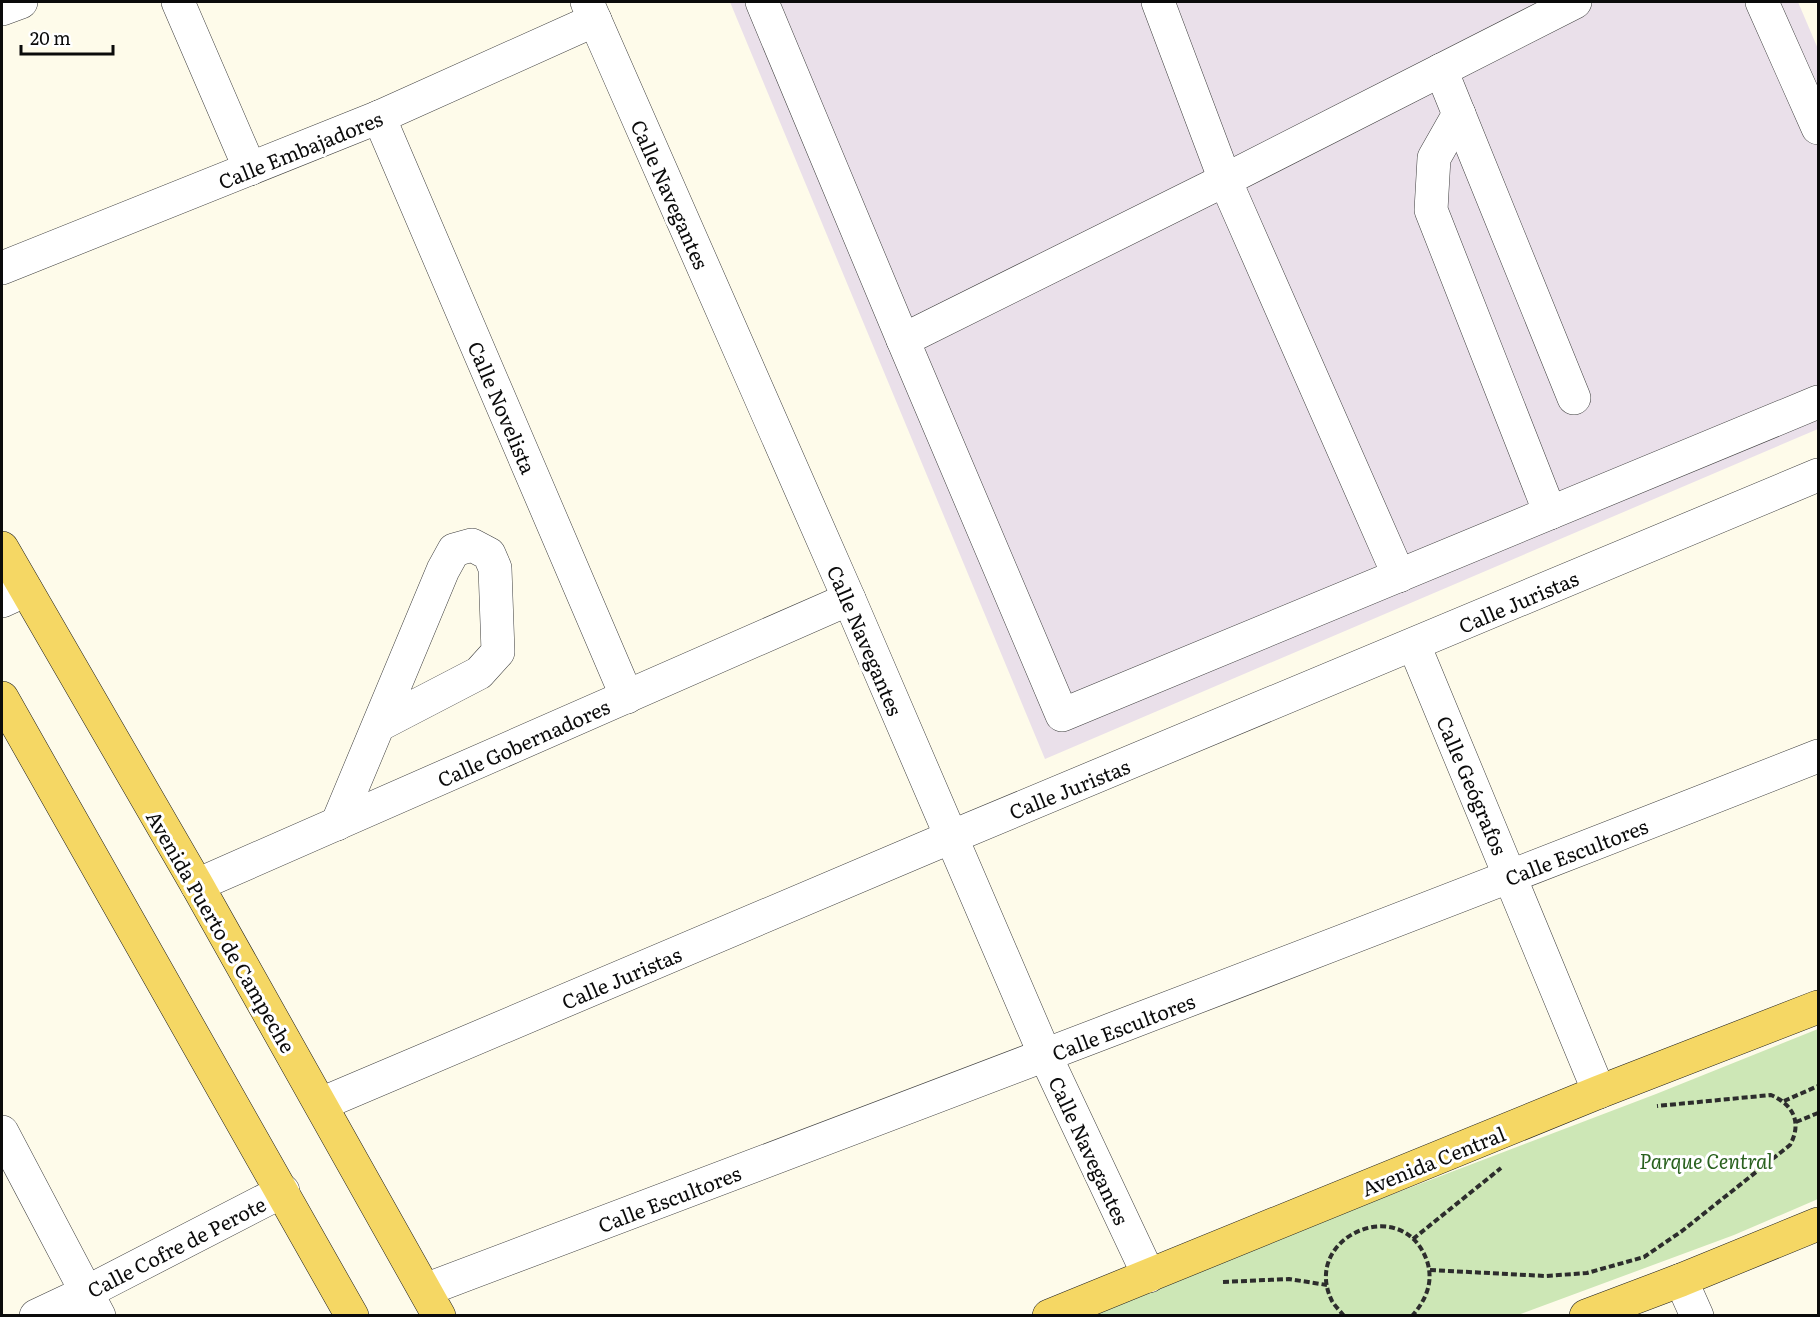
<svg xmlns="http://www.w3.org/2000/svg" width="1820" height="1317" font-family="Literata,serif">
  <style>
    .industrial { fill: #eae0ea }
    .green { fill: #cde7b6 }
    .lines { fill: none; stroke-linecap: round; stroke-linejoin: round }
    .minor-casing { stroke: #3e3e3e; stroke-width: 34 }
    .major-casing { stroke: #1c1c1c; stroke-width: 34 }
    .path { stroke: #2d2d2d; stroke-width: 4; stroke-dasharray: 6 3; stroke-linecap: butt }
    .minor { stroke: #fff; stroke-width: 33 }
    .major { stroke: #f5d764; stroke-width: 33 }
    .labels { text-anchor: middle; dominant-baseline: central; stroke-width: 6; stroke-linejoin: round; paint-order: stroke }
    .street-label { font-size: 20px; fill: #0b0b0b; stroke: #fff }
    .park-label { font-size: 20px; font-style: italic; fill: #29611e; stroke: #fff }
  </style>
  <rect width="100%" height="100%" fill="#fefbea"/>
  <!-- industrial -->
  <path class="industrial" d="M 730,2 L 1798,2 L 1818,49 L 1818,429 L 1045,759 Z"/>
  <!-- green -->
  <path class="green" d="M 1818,1029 L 1818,1199 L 1734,1235 L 1518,1315 L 1073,1316 L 1656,1094 Z"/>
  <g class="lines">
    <defs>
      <g id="minor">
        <path d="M 178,2 L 250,169"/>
        <path d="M 587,2 L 849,599 L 1045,1055 L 1149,1276"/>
        <path d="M 762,2 L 903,340 L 1062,715 L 1818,402"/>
        <path d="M 1158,2 L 1225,180 L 1399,576"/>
        <path d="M 1762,2 L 1818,128"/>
        <path d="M 2,9 L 21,2"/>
        <path d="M 1441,70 L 1574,398"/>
        <path d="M 1459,114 L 1434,158 L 1431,210 L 1550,513"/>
        <path d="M 379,117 L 627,697"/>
        <path d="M 2,268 L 379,117 L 595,20"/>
        <path d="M 903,340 L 1225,180 L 1575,2"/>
        <path d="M 2,601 L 26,590"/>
        <path d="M 1414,645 L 1599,1092"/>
        <path d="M 337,824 L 443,570 L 454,550 L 472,545 L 489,554 L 495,568 L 498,652 L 479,673 L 379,725"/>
        <path d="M 197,885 L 849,599"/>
        <path d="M 321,1104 L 951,837 L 1818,475"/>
        <path d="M 2,1132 L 99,1316"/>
        <path d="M 1681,1280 L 1697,1316"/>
        <path d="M 425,1290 C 891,1114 1356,938 1818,756"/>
        <path d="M 36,1316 L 87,1292 L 283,1191"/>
      </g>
      <g id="major">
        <path d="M 2,548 L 197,885 L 439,1316"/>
        <path d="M 2,698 L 352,1316"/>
        <path d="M 1049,1316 L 1599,1092 L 1818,1007"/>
        <path d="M 1586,1316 L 1681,1280 L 1818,1224"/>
      </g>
    </defs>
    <!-- minor casing -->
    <use href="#minor" class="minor-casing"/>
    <!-- major casing -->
    <use href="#major" class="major-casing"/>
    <!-- path -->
    <g class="path">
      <path d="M 1784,1101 L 1818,1086"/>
      <path d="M 1796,1122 L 1818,1113"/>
      <path d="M 1413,1239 L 1501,1168"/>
      <path d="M 1430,1270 L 1546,1276 L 1587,1273 L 1644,1257 L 1682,1231 L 1790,1145 C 1802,1123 1794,1105 1771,1095 L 1657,1106"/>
      <path d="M 1223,1282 L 1289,1279 L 1327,1285"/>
      <path d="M 1344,1316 C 1340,1311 1335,1306 1332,1301 C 1300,1237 1403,1192 1427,1261 C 1434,1282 1426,1300 1412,1316"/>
    </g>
    <!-- minor -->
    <use href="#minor" class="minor"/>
    <!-- major -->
    <use href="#major" class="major"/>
  </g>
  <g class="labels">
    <!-- street labels -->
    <g class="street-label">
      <text transform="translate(300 149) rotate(-22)">Calle Embajadores</text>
      <text transform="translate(671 194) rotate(66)">Calle Navegantes</text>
      <text transform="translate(503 407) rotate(67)">Calle Novelista</text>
      <text transform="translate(1518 601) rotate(-23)">Calle Juristas</text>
      <text transform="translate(866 640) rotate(67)">Calle Navegantes</text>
      <text transform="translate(523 742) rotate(-24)">Calle Gobernadores</text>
      <text transform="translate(1473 785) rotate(67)">Calle Geógrafos</text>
      <text transform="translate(1069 788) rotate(-22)">Calle Juristas</text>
      <text transform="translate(1576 851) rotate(-21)">Calle Escultores</text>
      <text transform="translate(222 931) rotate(60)">Avenida Puerto de Campeche</text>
      <text transform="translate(621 977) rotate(-23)">Calle Juristas</text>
      <text transform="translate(1123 1026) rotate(-21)">Calle Escultores</text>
      <text transform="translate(1090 1150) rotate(65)">Calle Navegantes</text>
      <text transform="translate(1433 1160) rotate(-22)">Avenida Central</text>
      <text transform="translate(669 1198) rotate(-21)">Calle Escultores</text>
      <text transform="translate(176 1246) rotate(-27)">Calle Cofre de Perote</text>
    </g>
    <!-- park labels -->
    <g class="park-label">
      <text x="1706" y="1160">Parque Central</text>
    </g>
  </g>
  <!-- border -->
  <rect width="1820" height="1317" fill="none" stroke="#0b0b0b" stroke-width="6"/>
  <!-- scale -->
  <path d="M21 45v9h92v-9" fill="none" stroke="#0b0b0b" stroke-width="3"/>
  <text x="30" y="45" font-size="18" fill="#0b0b0b" stroke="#ffffff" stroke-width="4.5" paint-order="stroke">20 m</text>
</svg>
